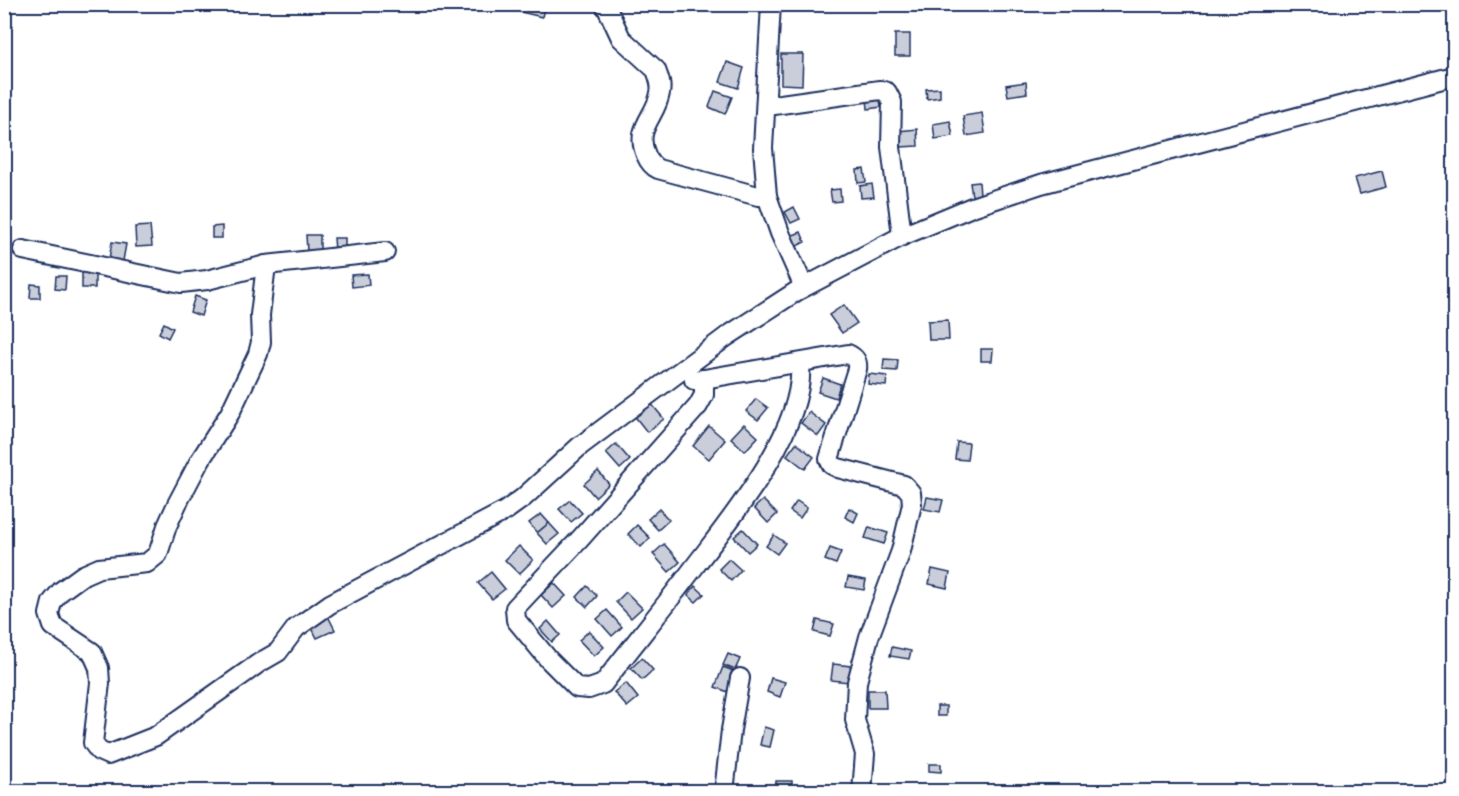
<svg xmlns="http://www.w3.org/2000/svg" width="1459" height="796" font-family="Itim,sans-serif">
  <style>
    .building { fill: #caceda; stroke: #1b2f5e; stroke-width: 1.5 }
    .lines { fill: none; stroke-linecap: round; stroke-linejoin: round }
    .minor-casing { stroke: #1b2f5e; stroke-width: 22 }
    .minor { stroke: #fff; stroke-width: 18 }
  </style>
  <rect width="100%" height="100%" fill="#fff"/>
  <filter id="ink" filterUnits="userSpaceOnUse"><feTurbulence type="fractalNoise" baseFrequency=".0167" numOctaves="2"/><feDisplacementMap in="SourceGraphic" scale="12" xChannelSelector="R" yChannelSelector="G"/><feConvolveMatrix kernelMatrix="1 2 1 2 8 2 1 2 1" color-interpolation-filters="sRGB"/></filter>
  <g filter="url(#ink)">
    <!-- building -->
    <g class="building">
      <path d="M 487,4 L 545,4 L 542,17 Z"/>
      <rect x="895" y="34" width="15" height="22"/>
      <path d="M 781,54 L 803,54 L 802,85 L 781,84 Z"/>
      <path d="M 727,62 L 744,68 L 738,88 L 720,82 Z"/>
      <path d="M 1026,82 L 1027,93 L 1008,96 L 1006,85 Z"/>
      <path d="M 940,88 L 940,97 L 927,99 L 926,89 Z"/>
      <path d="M 715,91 L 732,97 L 725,114 L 709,107 Z"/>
      <path d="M 880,97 L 881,107 L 868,109 L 867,99 Z"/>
      <path d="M 982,113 L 985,133 L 966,136 L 963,116 Z"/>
      <path d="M 950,121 L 953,136 L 935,139 L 933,124 Z"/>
      <path d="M 917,129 L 918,146 L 900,147 L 898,131 Z"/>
      <path d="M 864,169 L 866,182 L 858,183 L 857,170 Z"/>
      <path d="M 1382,171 L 1386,187 L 1360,194 L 1355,178 Z"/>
      <path d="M 979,182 L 980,195 L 972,196 L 970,183 Z"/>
      <path d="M 872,184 L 874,197 L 861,198 L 860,186 Z"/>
      <path d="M 840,189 L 841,201 L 832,202 L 830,190 Z"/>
      <path d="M 794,207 L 800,219 L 791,223 L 785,212 Z"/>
      <path d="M 150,226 L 152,246 L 136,247 L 135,227 Z"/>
      <path d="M 222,226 L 222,238 L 212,238 L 212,227 Z"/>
      <path d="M 801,232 L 805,242 L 793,248 L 788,237 Z"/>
      <path d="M 306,235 L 320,235 L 320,251 L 307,251 Z"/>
      <path d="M 334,238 L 345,238 L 345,250 L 335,251 Z"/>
      <path d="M 112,242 L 126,244 L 123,261 L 109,259 Z"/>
      <rect x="82" y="271" width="13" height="17"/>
      <path d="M 368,274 L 369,285 L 352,287 L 351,275 Z"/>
      <path d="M 56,276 L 66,276 L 65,290 L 55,289 Z"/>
      <path d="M 31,284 L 40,285 L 40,298 L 30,298 Z"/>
      <path d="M 195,296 L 206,300 L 201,316 L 190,312 Z"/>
      <path d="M 844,305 L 857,323 L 842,333 L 829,315 Z"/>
      <path d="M 948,320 L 949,340 L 929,340 L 928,321 Z"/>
      <path d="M 164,323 L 173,328 L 168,338 L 159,333 Z"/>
      <path d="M 981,349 L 993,349 L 992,361 L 981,361 Z"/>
      <path d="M 884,359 L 898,360 L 897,371 L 883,370 Z"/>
      <path d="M 869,374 L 887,376 L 886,386 L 868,384 Z"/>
      <path d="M 823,378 L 840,384 L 836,398 L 818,392 Z"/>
      <path d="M 756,399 L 768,408 L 758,420 L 746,411 Z"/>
      <path d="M 649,401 L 664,419 L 647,432 L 633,414 Z"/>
      <path d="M 809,412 L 826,425 L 818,436 L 801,423 Z"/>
      <path d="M 744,424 L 758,437 L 745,451 L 731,438 Z"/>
      <path d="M 709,426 L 725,440 L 709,459 L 693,446 Z"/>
      <path d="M 957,442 L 969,443 L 967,460 L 955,459 Z"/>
      <path d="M 796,443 L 814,457 L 805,469 L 787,455 Z"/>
      <path d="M 616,444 L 630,460 L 620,469 L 606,453 Z"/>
      <path d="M 598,471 L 609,484 L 595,497 L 584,484 Z"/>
      <path d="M 927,497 L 943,500 L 940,512 L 924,509 Z"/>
      <path d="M 570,500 L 582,513 L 571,522 L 559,509 Z"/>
      <path d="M 763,500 L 777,514 L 768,523 L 754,508 Z"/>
      <path d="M 797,501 L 807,508 L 800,518 L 790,511 Z"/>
      <path d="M 849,508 L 858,513 L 854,522 L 845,517 Z"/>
      <path d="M 659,509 L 669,520 L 658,530 L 648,519 Z"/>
      <path d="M 541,514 L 549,523 L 537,533 L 529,523 Z"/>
      <path d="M 549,523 L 559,534 L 547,544 L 537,533 Z"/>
      <path d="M 637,525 L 650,538 L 641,547 L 628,534 Z"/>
      <path d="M 869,527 L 888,533 L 884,544 L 865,538 Z"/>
      <path d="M 743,529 L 757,544 L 748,552 L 734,537 Z"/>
      <path d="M 774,535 L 785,543 L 777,554 L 766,546 Z"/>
      <path d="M 664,544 L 680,562 L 669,572 L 653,554 Z"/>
      <path d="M 519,546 L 533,560 L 519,574 L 505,560 Z"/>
      <path d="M 830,548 L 841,552 L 836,564 L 825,560 Z"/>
      <path d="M 729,559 L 741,570 L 731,581 L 719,569 Z"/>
      <path d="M 932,569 L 950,573 L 947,588 L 929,584 Z"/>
      <path d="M 491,572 L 505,589 L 492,599 L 478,583 Z"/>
      <path d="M 848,577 L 866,580 L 864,590 L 846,587 Z"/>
      <path d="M 554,583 L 566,596 L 553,608 L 541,595 Z"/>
      <path d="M 587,586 L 597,596 L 587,607 L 577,597 Z"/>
      <path d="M 695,586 L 704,594 L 696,602 L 688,595 Z"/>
      <path d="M 626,592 L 642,608 L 631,618 L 616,602 Z"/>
      <path d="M 607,610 L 622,627 L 612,636 L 597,619 Z"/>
      <path d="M 328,616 L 335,630 L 317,638 L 310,624 Z"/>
      <path d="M 817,620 L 834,624 L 830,636 L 814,632 Z"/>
      <path d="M 548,621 L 560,635 L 552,642 L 540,629 Z"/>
      <path d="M 589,631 L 604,647 L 594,656 L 579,640 Z"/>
      <path d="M 892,647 L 911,651 L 909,659 L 890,656 Z"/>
      <path d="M 728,654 L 740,659 L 735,670 L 723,665 Z"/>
      <path d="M 642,658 L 653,670 L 642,680 L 631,668 Z"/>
      <path d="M 833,664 L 851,666 L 849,682 L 831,680 Z"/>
      <path d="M 723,667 L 736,672 L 728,692 L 715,687 Z"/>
      <path d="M 771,678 L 785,682 L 780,697 L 767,692 Z"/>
      <path d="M 626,683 L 638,698 L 627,707 L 614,692 Z"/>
      <path d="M 868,690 L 885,690 L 886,708 L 868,708 Z"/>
      <rect x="937" y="706" width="9" height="10"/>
      <path d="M 764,727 L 774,730 L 770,747 L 760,745 Z"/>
      <path d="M 929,764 L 941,764 L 941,772 L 929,771 Z"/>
      <rect x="776" y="781" width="16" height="11"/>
    </g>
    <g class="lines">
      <defs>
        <g id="minor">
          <path d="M 605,4 L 621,38 L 656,70 C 659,78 662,85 660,93 C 656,117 634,128 646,155 C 649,162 652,166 658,169 L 758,196 L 767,196"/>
          <path d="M 771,4 L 763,148 L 767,196 L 780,233 L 804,287"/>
          <path d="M 767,106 L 880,90 L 887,92 L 892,102 L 891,147 L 902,236"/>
          <path d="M 23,250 L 181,283 L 207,280 L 266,265 L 385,252"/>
          <path d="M 266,265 L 260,315 L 261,342 L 258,354 L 230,413 L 199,462 L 177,504 L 167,526 L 158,554 L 147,563 L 99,568 L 83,575 L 61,591 L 52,602 L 49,614 L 53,626 L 92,652 L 99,668 L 100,683 L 93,743 L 99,751 L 108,755 L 156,736 L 259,663 L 278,652 L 296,628 L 330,604 L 505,511 L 523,498 L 580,446 L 726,337 L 797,291 L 902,236 L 972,207 L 1041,184 L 1454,76"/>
          <path d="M 704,379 L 704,395 L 698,406 L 580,539 L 515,608 L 516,620 L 549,660 L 577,688 L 589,689 L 603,684 C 633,645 665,606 695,566 C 733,516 806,428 800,363"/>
          <path d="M 694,380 L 704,379 L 848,354 C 855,357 858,362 857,369 L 829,459 L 832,465 L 838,468 L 904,485 L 911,493 L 912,504 L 901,551 L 869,637 L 857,682 L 855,720 L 865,754 L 862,792"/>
          <path d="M 724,792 L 731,730 L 740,678"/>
        </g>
      </defs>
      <!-- minor casing -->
      <use href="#minor" class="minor-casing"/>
      <!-- minor -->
      <use href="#minor" class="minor"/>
    </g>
  </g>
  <!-- margin -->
  <rect width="1459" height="796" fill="none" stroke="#fff" stroke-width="24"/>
  <rect x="12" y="12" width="1435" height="772" fill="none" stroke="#1b2f5e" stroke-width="2" filter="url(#ink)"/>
</svg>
